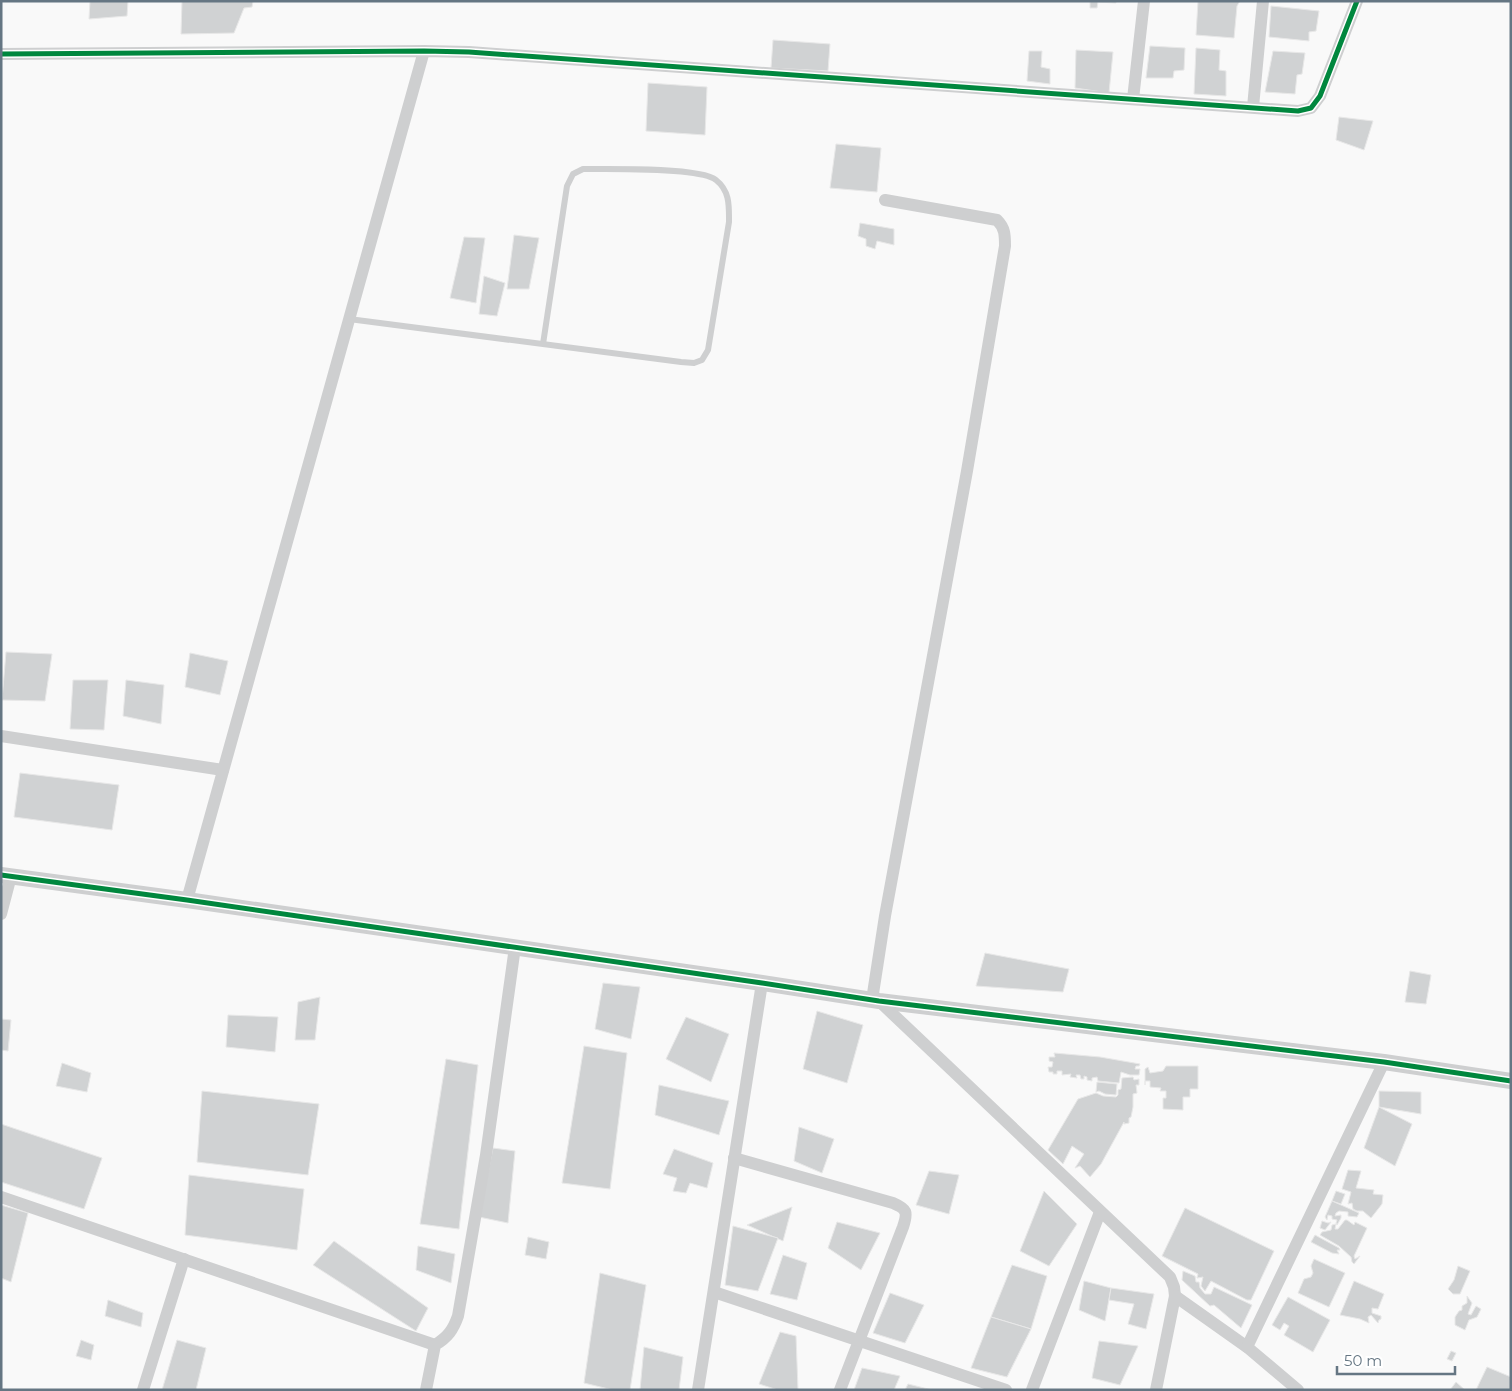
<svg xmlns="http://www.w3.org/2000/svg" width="1512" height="1391" font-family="Montserrat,sans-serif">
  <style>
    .building { fill: #d0d2d3; stroke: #e8e8e8 }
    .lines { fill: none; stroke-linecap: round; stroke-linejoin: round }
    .service { stroke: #cecfd0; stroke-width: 6 }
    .minor { stroke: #cecfd0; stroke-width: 12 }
    .tertiary { stroke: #cecfd0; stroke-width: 16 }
    .cycleway-casing { stroke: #fff; stroke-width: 8 }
    .cycleway { stroke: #00873e; stroke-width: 5 }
  </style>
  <rect width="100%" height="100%" fill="#f9f9f9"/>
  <!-- building -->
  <g class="building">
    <path d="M 90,1 L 128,1 L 127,16 L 89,19 Z"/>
    <path d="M 182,1 L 253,1 L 252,7 L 244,8 L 234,33 L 181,34 Z"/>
    <path d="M 1088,1 L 1116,1 L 1116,3 L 1098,2 L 1097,8 L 1090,8 L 1090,2 Z"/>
    <path d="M 1198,1 L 1240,1 L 1237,6 L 1234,38 L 1196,35 Z"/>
    <path d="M 1271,6 L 1319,11 L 1316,31 L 1309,32 L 1309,41 L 1269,37 Z"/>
    <path d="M 773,40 L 830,44 L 828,71 L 771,68 Z"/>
    <path d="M 1150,46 L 1185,48 L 1184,70 L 1174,71 L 1173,78 L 1146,78 Z"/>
    <path d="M 1196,48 L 1220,50 L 1219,70 L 1226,71 L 1226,96 L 1194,94 Z"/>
    <path d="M 1076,50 L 1113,52 L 1109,93 L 1075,88 Z"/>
    <path d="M 1029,51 L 1042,51 L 1041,67 L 1050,69 L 1050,84 L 1027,81 Z"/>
    <path d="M 1273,51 L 1305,53 L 1302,74 L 1297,75 L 1295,94 L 1265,92 Z"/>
    <path d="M 648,83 L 707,87 L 705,135 L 646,131 Z"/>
    <path d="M 1339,117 L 1373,121 L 1364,150 L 1336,140 Z"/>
    <path d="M 836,144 L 881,148 L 877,192 L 830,188 Z"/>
    <path d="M 860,223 L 894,229 L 894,245 L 877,241 L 875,249 L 866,246 L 866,239 L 858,236 Z"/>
    <path d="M 514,235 L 539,238 L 529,289 L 507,289 Z"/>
    <path d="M 464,237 L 485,238 L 476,303 L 450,298 Z"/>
    <path d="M 484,276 L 505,283 L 497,316 L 479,314 Z"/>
    <path d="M 6,652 L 52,654 L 45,701 L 2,700 Z"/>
    <path d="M 190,653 L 228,661 L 220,695 L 185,687 Z"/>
    <path d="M 73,680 L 108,680 L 104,730 L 70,729 Z"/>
    <path d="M 126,680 L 164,685 L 161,724 L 123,716 Z"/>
    <path d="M 20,773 L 119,785 L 112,830 L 14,817 Z"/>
    <path d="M 985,953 L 1069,969 L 1063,992 L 976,986 Z"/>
    <path d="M 1410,971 L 1431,975 L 1426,1004 L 1405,1002 Z"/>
    <path d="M 603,983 L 640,987 L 631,1039 L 595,1029 Z"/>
    <path d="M 320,997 L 315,1040 L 295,1040 L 298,1002 Z"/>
    <path d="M 817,1011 L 863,1025 L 847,1083 L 803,1069 Z"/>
    <path d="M 228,1015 L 278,1017 L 275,1052 L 226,1047 Z"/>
    <path d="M 686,1017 L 729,1034 L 711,1082 L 666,1059 Z"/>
    <path d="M 1,1019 L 11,1020 L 8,1051 L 1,1050 Z"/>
    <path d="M 584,1046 L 627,1053 L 610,1189 L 562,1183 Z"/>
    <path d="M 1054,1053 L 1100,1057 L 1140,1064 L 1139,1066 L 1136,1066 L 1135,1069 L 1140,1069 L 1139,1075 L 1130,1075 L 1121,1072 L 1119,1083 L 1098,1081 L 1097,1077 L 1092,1078 L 1092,1081 L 1087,1080 L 1087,1077 L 1084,1076 L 1084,1079 L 1081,1079 L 1080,1075 L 1076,1075 L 1077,1078 L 1070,1077 L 1071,1074 L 1062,1075 L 1062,1071 L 1057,1071 L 1057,1074 L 1053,1074 L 1053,1072 L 1049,1072 L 1048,1067 L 1052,1067 L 1053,1062 L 1049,1061 L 1049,1057 L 1055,1057 Z"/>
    <path d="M 446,1059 L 478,1065 L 459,1229 L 420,1224 Z"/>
    <path d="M 62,1063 L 91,1073 L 87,1092 L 56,1086 Z"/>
    <path d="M 1166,1066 L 1198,1066 L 1198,1089 L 1190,1089 L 1190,1097 L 1183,1097 L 1183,1110 L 1163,1109 L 1163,1098 L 1166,1098 L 1166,1091 L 1160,1091 L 1161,1088 L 1150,1087 L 1150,1081 L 1145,1081 L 1145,1085 L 1145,1069 L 1148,1067 L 1150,1073 L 1163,1071 Z"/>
    <path d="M 1133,1077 L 1134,1080 L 1139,1079 L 1139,1085 L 1136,1085 L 1137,1093 L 1133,1094 L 1133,1107 L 1131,1117 L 1129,1118 L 1129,1123 L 1124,1124 L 1124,1122 L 1101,1164 L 1090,1177 L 1080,1166 L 1075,1168 L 1084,1154 L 1072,1146 L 1063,1164 L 1048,1150 L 1078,1099 L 1096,1093 L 1103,1096 L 1116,1097 L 1118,1095 L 1118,1090 L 1121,1089 L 1122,1078 Z"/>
    <path d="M 1097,1082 L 1117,1084 L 1116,1095 L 1105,1094 L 1099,1091 L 1096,1092 Z"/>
    <path d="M 659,1085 L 729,1101 L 719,1135 L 655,1115 Z"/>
    <path d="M 202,1091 L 319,1104 L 308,1175 L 197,1162 Z"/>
    <path d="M 1379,1091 L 1421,1092 L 1421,1114 L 1379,1107 Z"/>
    <path d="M 1379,1107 L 1412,1124 L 1395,1166 L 1364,1148 Z"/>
    <path d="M 1,1124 L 102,1158 L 84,1209 L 1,1182 Z"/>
    <path d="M 799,1127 L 834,1139 L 822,1173 L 794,1161 Z"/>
    <path d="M 493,1148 L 515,1151 L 508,1223 L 479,1217 Z"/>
    <path d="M 674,1149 L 713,1163 L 707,1188 L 690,1183 L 686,1193 L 673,1191 L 677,1178 L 663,1174 Z"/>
    <path d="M 1348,1170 L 1361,1171 L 1356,1188 L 1374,1190 L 1373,1194 L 1383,1195 L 1382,1204 L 1371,1218 L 1363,1211 L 1357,1211 L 1353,1209 L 1352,1203 L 1348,1204 L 1351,1192 L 1342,1189 Z"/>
    <path d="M 929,1171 L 959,1175 L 949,1214 L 916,1205 Z"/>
    <path d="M 189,1175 L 304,1189 L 297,1250 L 185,1235 Z"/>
    <path d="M 1044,1191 L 1077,1224 L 1049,1266 L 1020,1251 Z"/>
    <path d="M 1336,1191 L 1345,1194 L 1341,1204 L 1332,1201 Z"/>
    <path d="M 1332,1201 L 1359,1213 L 1357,1217 L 1348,1216 L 1348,1212 L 1339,1211 L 1336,1213 L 1335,1216 L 1341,1215 L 1341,1218 L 1337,1225 L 1336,1223 L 1337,1220 L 1332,1219 L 1332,1216 L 1328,1215 L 1327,1220 L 1325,1217 Z"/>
    <path d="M 1,1205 L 28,1213 L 11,1282 L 1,1278 Z"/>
    <path d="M 792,1207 L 783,1241 L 747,1225 Z"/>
    <path d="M 1185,1208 L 1274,1251 L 1251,1300 L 1247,1300 L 1211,1281 L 1205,1291 L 1201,1286 L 1203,1277 L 1197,1278 L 1198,1274 L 1162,1256 Z"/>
    <path d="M 1345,1220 L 1347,1220 L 1354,1225 L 1355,1222 L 1367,1228 L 1354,1256 L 1355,1259 L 1360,1256 L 1354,1264 L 1352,1262 L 1351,1257 L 1339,1246 L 1320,1235 L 1322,1232 L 1331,1230 L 1332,1225 L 1336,1224 L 1335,1229 L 1338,1229 Z"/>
    <path d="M 1322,1221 L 1328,1223 L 1331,1222 L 1325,1230 L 1320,1228 Z"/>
    <path d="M 837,1222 L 880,1233 L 861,1270 L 828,1248 Z"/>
    <path d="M 733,1226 L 778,1238 L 758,1291 L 725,1285 Z"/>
    <path d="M 1315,1235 L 1339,1248 L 1340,1250 L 1337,1250 L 1339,1254 L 1332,1253 L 1311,1242 Z"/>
    <path d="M 528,1237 L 549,1242 L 546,1259 L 525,1255 Z"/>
    <path d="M 334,1241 L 428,1308 L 416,1331 L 313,1265 Z"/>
    <path d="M 418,1246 L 455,1254 L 451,1283 L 416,1270 Z"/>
    <path d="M 783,1255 L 807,1263 L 797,1300 L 770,1294 Z"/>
    <path d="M 1314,1259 L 1345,1273 L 1329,1307 L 1298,1293 L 1304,1279 L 1311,1277 L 1313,1273 L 1311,1266 Z"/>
    <path d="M 1012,1265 L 1047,1276 L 1031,1329 L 991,1317 Z"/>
    <path d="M 1458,1266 L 1470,1271 L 1460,1294 L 1453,1294 L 1448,1289 L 1454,1280 Z"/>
    <path d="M 1183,1271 L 1195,1276 L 1196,1282 L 1199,1282 L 1200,1288 L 1205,1294 L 1211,1294 L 1214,1287 L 1252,1305 L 1241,1328 L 1214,1305 L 1210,1306 L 1182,1280 Z"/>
    <path d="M 600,1273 L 646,1285 L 630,1390 L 613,1390 L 584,1383 Z"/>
    <path d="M 1084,1281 L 1111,1288 L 1105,1321 L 1079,1310 Z"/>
    <path d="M 1354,1281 L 1384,1294 L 1378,1309 L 1372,1308 L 1372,1313 L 1381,1316 L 1381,1319 L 1379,1320 L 1378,1323 L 1371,1315 L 1368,1317 L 1369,1323 L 1360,1319 L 1340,1315 Z"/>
    <path d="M 1111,1288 L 1154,1294 L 1146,1329 L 1128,1324 L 1134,1304 L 1109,1300 Z"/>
    <path d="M 890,1293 L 924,1305 L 905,1343 L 873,1333 Z"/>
    <path d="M 1467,1296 L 1472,1303 L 1468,1314 L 1471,1315 L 1476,1306 L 1481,1309 L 1477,1317 L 1469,1320 L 1465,1330 L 1455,1325 L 1455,1317 L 1459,1311 L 1462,1310 L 1462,1306 L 1467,1303 Z"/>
    <path d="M 1288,1297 L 1330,1320 L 1313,1352 L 1284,1335 L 1289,1326 L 1284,1323 L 1280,1330 L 1272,1325 Z"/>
    <path d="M 108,1300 L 143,1313 L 141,1327 L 105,1316 Z"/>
    <path d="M 991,1317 L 1031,1329 L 1007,1377 L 971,1368 Z"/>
    <path d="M 780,1332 L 796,1336 L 798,1390 L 778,1390 L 759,1384 Z"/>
    <path d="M 81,1340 L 94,1345 L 91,1360 L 76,1356 Z"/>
    <path d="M 177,1340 L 206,1348 L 196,1390 L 162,1390 Z"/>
    <path d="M 1099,1341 L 1138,1346 L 1120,1385 L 1092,1378 Z"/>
    <path d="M 644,1347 L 683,1357 L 679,1390 L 640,1390 Z"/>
    <path d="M 1451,1351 L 1456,1353 L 1452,1361 L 1447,1359 Z"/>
    <path d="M 1487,1367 L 1511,1377 L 1511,1390 L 1476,1390 Z"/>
    <path d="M 862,1368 L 900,1376 L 894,1390 L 854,1390 Z"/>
    <path d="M 1456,1382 L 1465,1390 L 1450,1390 Z"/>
    <path d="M 908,1384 L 932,1390 L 905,1390 Z"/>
  </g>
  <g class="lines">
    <!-- service -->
    <path class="service" d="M 349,319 L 681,362 L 694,363 L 702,360 L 708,350 L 729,222 C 729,206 730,191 716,180 C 701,167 606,169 583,169 L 573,174 L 567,186 L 543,344"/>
    <!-- minor -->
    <g class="minor">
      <path d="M 1,54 L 424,51 L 469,52 L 1298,111 L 1311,108 L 1320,96 L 1357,1"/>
      <path d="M 1133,99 L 1144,1"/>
      <path d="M 1253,107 L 1263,1"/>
      <path d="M 1,736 L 223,770"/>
      <path d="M 187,900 L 424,51"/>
      <path d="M 1,914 L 11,876"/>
      <path d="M 872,1000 L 885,916 L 967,471 L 1005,246 C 1005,235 1005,228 997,220 L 885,200"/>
      <path d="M 879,1001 L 1170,1277 L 1174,1287 L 1175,1296 L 1156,1390"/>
      <path d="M 734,1158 L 893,1203 C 907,1209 908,1212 903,1227 L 840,1390"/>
      <path d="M 1,1197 L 435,1345"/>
      <path d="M 714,1292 L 1006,1390"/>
      <path d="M 1175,1296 L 1247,1347"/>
      <path d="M 143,1390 L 184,1259"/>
      <path d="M 426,1390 L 435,1345 C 448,1337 453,1330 458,1316 L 486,1155 L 515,947"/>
      <path d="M 698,1390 L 762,983"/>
      <path d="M 1032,1390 L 1100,1212"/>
      <path d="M 1298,1390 L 1247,1347 L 1384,1062"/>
    </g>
    <!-- tertiary -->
    <path class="tertiary" d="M 1,875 L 187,900 L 762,983 L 879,1001 L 1384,1062 L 1511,1081"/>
    <defs>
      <g id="cycleway">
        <path d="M 1,54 L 424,51 L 469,52 L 1298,111 L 1311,108 L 1320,96 L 1357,1"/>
        <path d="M 1,875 L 187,900 L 762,983 L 879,1001 L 1384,1062 L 1511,1081"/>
      </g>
    </defs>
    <!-- cycleway casing -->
    <use href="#cycleway" class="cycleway-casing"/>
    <!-- cycleway -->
    <use href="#cycleway" class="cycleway"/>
  </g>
  <!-- border -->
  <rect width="1512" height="1391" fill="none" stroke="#657683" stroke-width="5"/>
  <!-- scale -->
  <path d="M1337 1366v8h118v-8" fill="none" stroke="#657683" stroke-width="2.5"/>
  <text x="1344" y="1366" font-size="15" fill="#657683" stroke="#ffffff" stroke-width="4" paint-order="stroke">50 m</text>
</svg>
